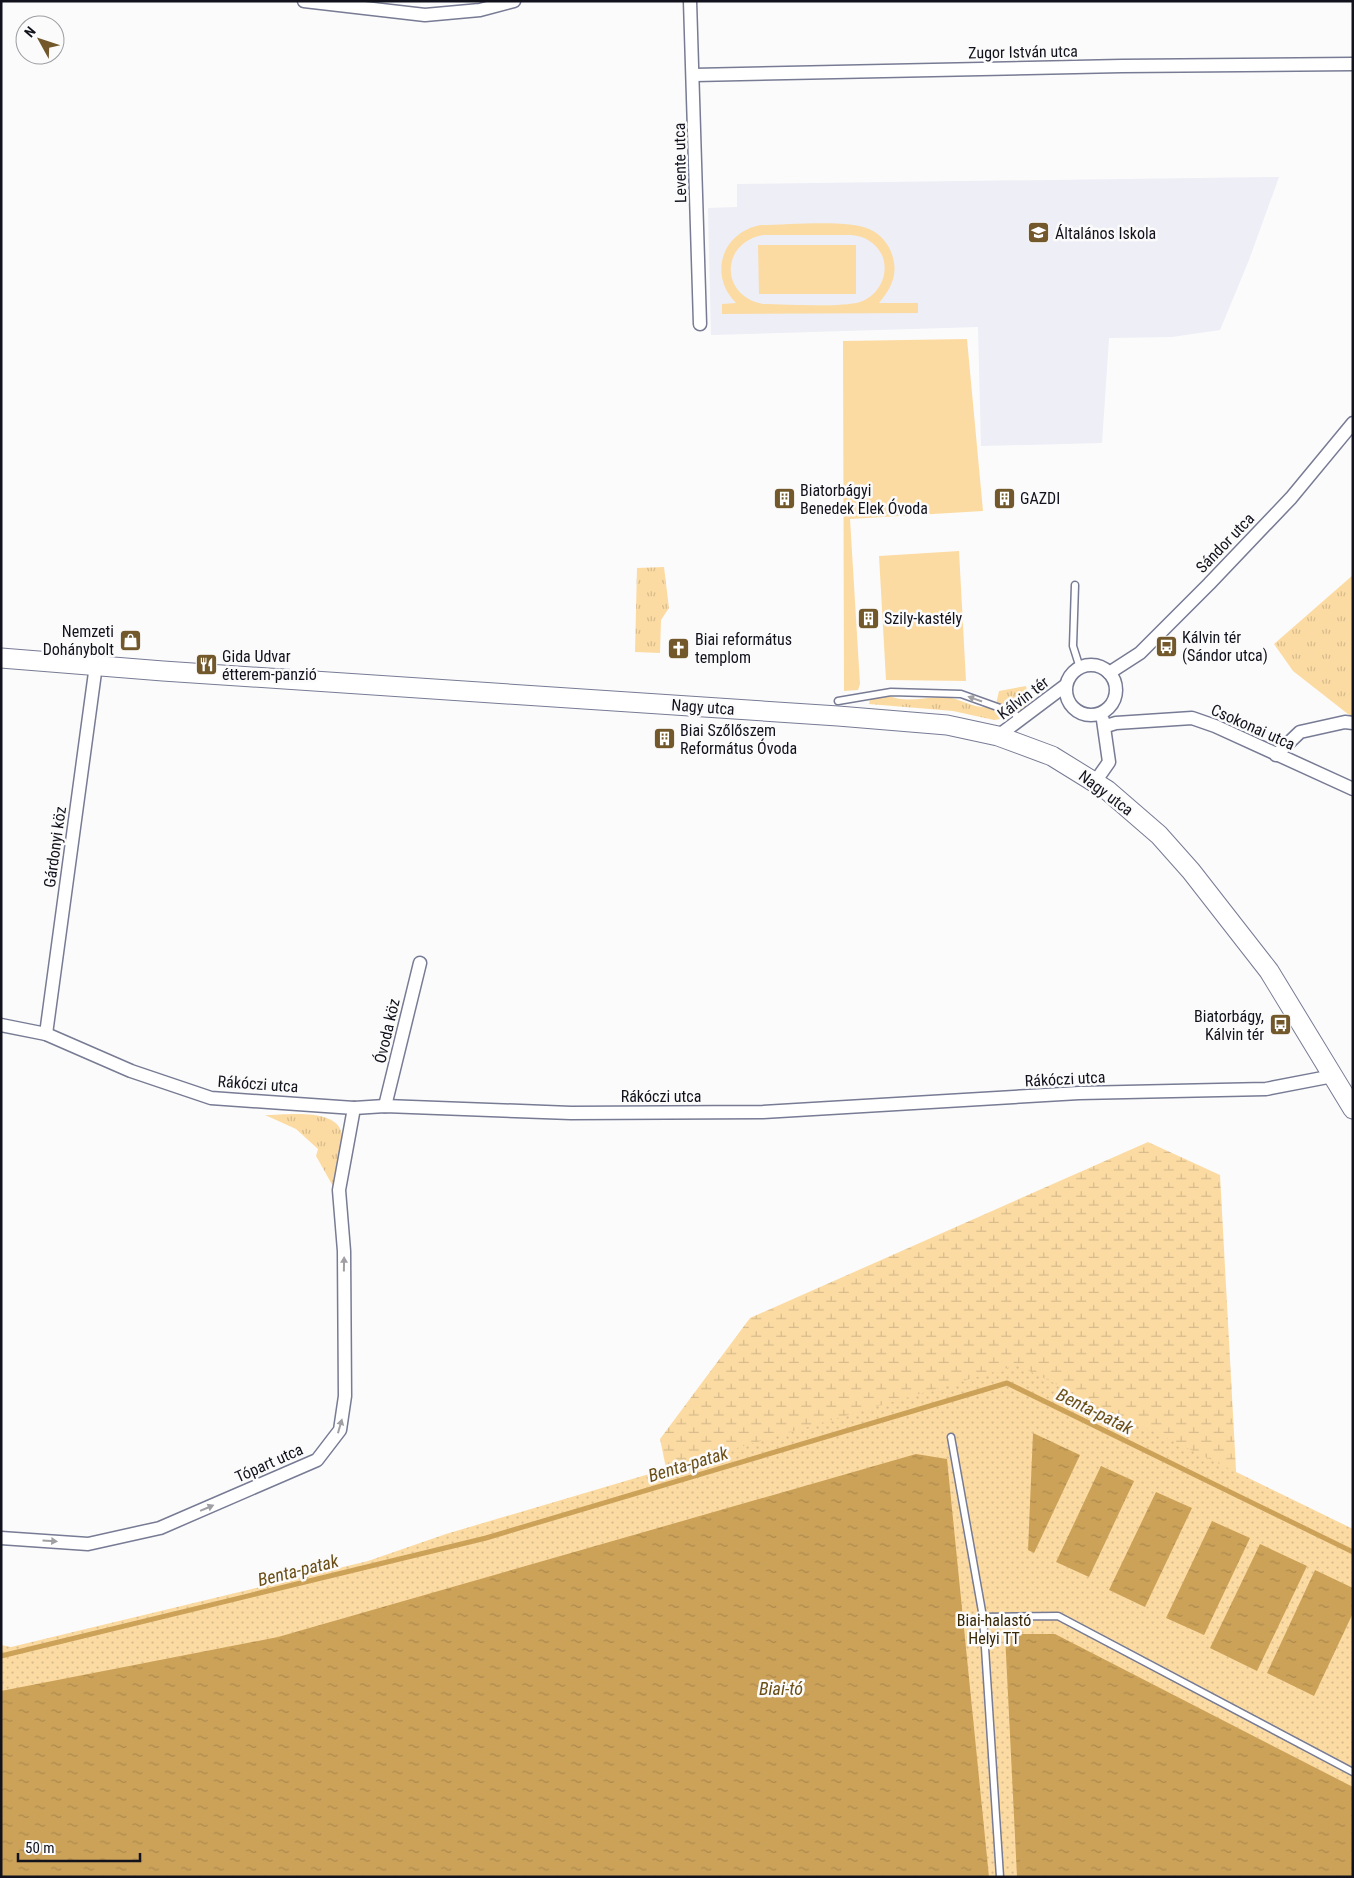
<svg xmlns="http://www.w3.org/2000/svg" width="1354" height="1878" font-family="'Roboto Condensed',sans-serif">
  <style>
    .built { fill: #edeef6 }
    .grass { fill: url(#grass-tufts) }
    .wetland { fill: url(#wetland-marsh) }
    .park { fill: url(#park-dots) }
    .garden { fill: #fcdba3; fill-rule: evenodd }
    .water { fill: url(#water-ripples) }
    .lines { fill: none; stroke-linecap: round; stroke-linejoin: round }
    .stream { stroke: #cca259; stroke-width: 5 }
    .service-casing { stroke: #777b94; stroke-width: 9 }
    .minor-casing { stroke: #777b94; stroke-width: 15 }
    .secondary-casing { stroke: #777b94; stroke-width: 21 }
    .service { stroke: #fff; stroke-width: 6 }
    .minor { stroke: #fff; stroke-width: 12 }
    .secondary { stroke: #fff; stroke-width: 19 }
    .oneway { fill: #a0a0a4 }
    .labels { text-anchor: middle; dominant-baseline: central; stroke-width: 5; stroke-linejoin: round; paint-order: stroke }
    .street-label { font-size: 16px; fill: #11121c; stroke: #fbfbfb }
    .poi-label { font-size: 16px; fill: #11121c; stroke: #fbfbfb; text-anchor: start }
    .park-label { font-size: 16px; fill: #392806; stroke: #fbfbfb }
    .water-label { font-size: 18px; font-style: italic; fill: #6b4f17; stroke: #fbfbfb }
  </style>
  <defs>
    <pattern id="grass-tufts" width="24" height="20" patternUnits="userSpaceOnUse" patternTransform="scale(1.25)"><rect width="24" height="20" fill="#fcdba3"/><path d="M3 7l-1-3M5 7V3M7 7l1-3M15 17l-1-3M17 17v-4M19 17l1-3" fill="none" stroke="#d7bb8c"/></pattern>
    <pattern id="wetland-marsh" width="20" height="14" patternUnits="userSpaceOnUse" patternTransform="scale(1.25)"><rect width="20" height="14" fill="#fcdba3"/><path d="M1 5h8M5 5V1M11 12h8M15 12V8" fill="none" stroke="#d7bb8c"/></pattern>
    <pattern id="park-dots" width="8" height="8" patternUnits="userSpaceOnUse" patternTransform="scale(1.25)"><rect width="8" height="8" fill="#fcdba3"/><path d="M2 2h.1M6 6h.1" fill="none" stroke="#d7bb8c" stroke-width="1.8" stroke-linecap="round"/></pattern>
    <pattern id="water-ripples" width="26" height="14" patternUnits="userSpaceOnUse" patternTransform="scale(1.25)"><rect width="26" height="14" fill="#cca259"/><path d="M2 4q2-2 4 0t4 0M15 11q2-2 4 0t4 0" fill="none" stroke="#ae8a4d"/></pattern>
  </defs>
  <rect width="100%" height="100%" fill="#fbfbfb"/>
  <!-- built -->
  <path class="built" d="M 1279,177 L 1249,260 L 1220,330 L 1172,337 L 1109,338 L 1102,443 L 981,446 L 978,327 L 711,335 L 708,208 L 737,207 L 737,184 Z"/>
  <!-- grass -->
  <g class="grass">
    <path d="M 664,567 L 669,608 L 661,620 L 660,653 L 635,652 L 637,568 Z"/>
    <path d="M 1353,575 L 1353,718 L 1293,671 L 1274,644 Z"/>
    <path d="M 1026,686 L 1030,706 L 1014,717 L 994,720 L 953,711 L 869,704 L 870,699 L 881,694 C 887,695 894,698 900,699 C 917,701 934,695 951,698 C 966,701 983,713 996,704 L 999,691 Z"/>
    <path d="M 265,1115 C 286,1115 337,1107 342,1134 C 345,1150 337,1172 334,1188 L 316,1156 L 318,1149 L 296,1129 Z"/>
  </g>
  <!-- wetland -->
  <path class="wetland" d="M 1148,1142 L 1220,1175 L 1238,1507 L 1,1671 L 671,1492 L 660,1439 L 750,1318 Z"/>
  <!-- park -->
  <path class="park" d="M 1017,1365 L 1353,1529 L 1353,1877 L 1,1877 L 1,1645 L 11,1647 L 368,1561 L 446,1534 Z"/>
  <!-- garden -->
  <g class="garden">
    <path d="M 761,225 C 787,225 848,219 869,229 C 881,234 890,245 893,258 C 898,276 890,290 879,303 L 918,303 L 918,313 L 722,314 L 722,304 L 736,303 C 708,275 722,232 761,225 ZM 763,235 L 851,235 C 865,236 876,243 882,255 C 890,274 879,296 860,302 C 839,308 787,304 763,304 C 720,296 720,243 763,235 Z"/>
    <path d="M 758,245 L 856,245 L 856,294 L 759,294 Z"/>
    <path d="M 967,339 L 983,511 L 850,519 L 860,684 L 858,690 L 844,691 L 843,341 Z"/>
    <path d="M 959,551 L 966,681 L 886,680 L 879,556 Z"/>
  </g>
  <!-- water -->
  <g class="water">
    <path d="M 1033,1433 L 1080,1455 L 1034,1553 L 1028,1550 Z"/>
    <path d="M 916,1454 L 947,1459 L 989,1877 L 1,1877 L 1,1691 L 278,1637 Z"/>
    <path d="M 1101,1466 L 1134,1481 L 1089,1577 L 1056,1562 Z"/>
    <path d="M 1156,1492 L 1192,1508 L 1145,1607 L 1109,1590 Z"/>
    <path d="M 1212,1521 L 1250,1538 L 1204,1635 L 1166,1618 Z"/>
    <path d="M 1260,1544 L 1307,1566 L 1257,1671 L 1210,1648 Z"/>
    <path d="M 1315,1570 L 1353,1588 L 1353,1613 L 1314,1696 L 1267,1673 Z"/>
    <path d="M 1005,1634 L 1055,1634 L 1353,1787 L 1353,1877 L 1017,1877 Z"/>
  </g>
  <g class="lines">
    <!-- stream -->
    <path class="stream" d="M 1,1656 L 486,1538 L 1007,1383 L 1353,1552"/>
    <defs>
      <g id="service">
        <path d="M 1075,585 L 1073,646 L 1080,668"/>
        <path d="M 838,701 L 891,692 L 961,694 L 1014,713 L 1019,719"/>
        <path d="M 951,1437 L 983,1617 L 1000,1877"/>
        <path d="M 983,1617 L 1058,1616 L 1353,1772"/>
      </g>
      <g id="minor">
        <path d="M 304,1 L 425,15 L 480,10 L 514,1"/>
        <path d="M 690,1 L 700,324"/>
        <path d="M 694,75 L 1122,66 L 1353,64"/>
        <circle cx="1091" cy="690" r="25"/>
        <path d="M 1109,673 L 1140,653 L 1209,584 L 1291,498 L 1353,423"/>
        <path d="M 1106,726 L 1116,723 L 1192,718 L 1215,726 L 1353,789"/>
        <path d="M 998,736 L 1066,685"/>
        <path d="M 1276,755 L 1300,732 L 1345,722 L 1353,723"/>
        <path d="M 1095,782 L 1109,762 L 1103,720"/>
        <path d="M 1,1025 L 46,1034 L 131,1071 L 211,1098 L 354,1108 L 385,1106 L 571,1113 L 763,1112 L 1079,1093 L 1266,1089 L 1333,1076"/>
        <path d="M 46,1034 L 96,665"/>
        <path d="M 385,1106 L 420,963"/>
        <path d="M 1,1538 L 88,1544 L 160,1528 L 317,1460 L 340,1430 L 345,1396 L 344,1251 L 339,1190 L 354,1108"/>
      </g>
      <path id="secondary" d="M 1,658 L 163,671 L 838,716 L 947,725 L 998,736 L 1052,756 L 1107,790 L 1159,835 L 1191,871 L 1269,971 L 1353,1109"/>
    </defs>
    <!-- service casing -->
    <use href="#service" class="service-casing"/>
    <!-- minor casing -->
    <use href="#minor" class="minor-casing"/>
    <!-- secondary casing -->
    <use href="#secondary" class="secondary-casing"/>
    <!-- service -->
    <use href="#service" class="service"/>
    <!-- minor -->
    <use href="#minor" class="minor"/>
    <!-- secondary -->
    <use href="#secondary" class="secondary"/>
  </g>
  <!-- one-way arrows -->
  <defs><path id="oneway-solid" d="M-6-.8H1V-3.2L6.5 0L1 3.2V.8H-6Z" transform="scale(1.25)"/></defs>
  <g class="oneway">
    <use href="#oneway-solid" transform="translate(975 699) rotate(-161)"/>
    <use href="#oneway-solid" transform="translate(344 1264) rotate(-89)"/>
    <use href="#oneway-solid" transform="translate(340 1426) rotate(-74)"/>
    <use href="#oneway-solid" transform="translate(207 1508) rotate(-23)"/>
    <use href="#oneway-solid" transform="translate(50 1541) rotate(4)"/>
  </g>
  <!-- icons -->
  <defs>
    <symbol id="school-square" viewBox="-11 -11 22 22"><rect x="-9" y="-9" width="18" height="18" rx="4" fill="#72582a" stroke="#fbfbfb"/><path d="M0-5L7-2L0 1L-7-2ZM-4 1L0 2.5L4 1V4Q0 6-4 4Z" fill="#fff"/></symbol>
    <symbol id="building-square" viewBox="-11 -11 22 22"><rect x="-9" y="-9" width="18" height="18" rx="4" fill="#72582a" stroke="#fbfbfb"/><path d="M-4-6H4V6H1V3H-1V6H-4ZM-2.5-4.3h1.7v1.8h-1.7ZM.8-4.3h1.7v1.8H.8ZM-2.5-1h1.7V.8h-1.7ZM.8-1h1.7V.8H.8Z" fill="#fff"/></symbol>
    <symbol id="shop-square" viewBox="-11 -11 22 22"><rect x="-9" y="-9" width="18" height="18" rx="4" fill="#72582a" stroke="#fbfbfb"/><path d="M-5-2.5h2.3a2.7 3.5 0 0 1 5.4 0H5L5.5 6h-11ZM-1.5-2.5h3a1.5 2.3 0 0 0-3 0Z" fill="#fff"/></symbol>
    <symbol id="bus-square" viewBox="-11 -11 22 22"><rect x="-9" y="-9" width="18" height="18" rx="4" fill="#72582a" stroke="#fbfbfb"/><path d="M-5-6H5V4H4V6H2V4H-2V6H-4V4H-5ZM-3.5-4V0h7V-4ZM-3.5 1.2v1.5H-2V1.2ZM2 1.2v1.5H3.5V1.2Z" fill="#fff"/></symbol>
    <symbol id="church-square" viewBox="-11 -11 22 22"><rect x="-9" y="-9" width="18" height="18" rx="4" fill="#72582a" stroke="#fbfbfb"/><path d="M-1.2-6h2.4v3.5h3.3v2.4h-3.3V6h-2.4V-.1h-3.3v-2.4h3.3Z" fill="#fff"/></symbol>
    <symbol id="restaurant-square" viewBox="-11 -11 22 22"><rect x="-9" y="-9" width="18" height="18" rx="4" fill="#72582a" stroke="#fbfbfb"/><path d="M-5-6h1v4h1v-4h1v4h1v-4h1v5L-1.5 .5V6h-2V.5L-5-1ZM5-6V6H3V1.5H1.5Q1.5-4 5-6Z" fill="#fff"/></symbol>
  </defs>
  <g fill-rule="evenodd">
    <use href="#school-square" x="1026" y="220" width="25" height="25"/>
    <use href="#building-square" x="992" y="486" width="25" height="25"/>
    <use href="#building-square" x="772" y="486" width="25" height="25"/>
    <use href="#building-square" x="856" y="606" width="25" height="25"/>
    <use href="#shop-square" x="118" y="628" width="25" height="25"/>
    <use href="#bus-square" x="1154" y="634" width="25" height="25"/>
    <use href="#church-square" x="666" y="636" width="25" height="25"/>
    <use href="#restaurant-square" x="194" y="652" width="25" height="25"/>
    <use href="#building-square" x="652" y="726" width="25" height="25"/>
    <use href="#bus-square" x="1268" y="1012" width="25" height="25"/>
  </g>
  <g class="labels">
    <!-- street labels -->
    <g class="street-label">
      <text transform="translate(1023 52) rotate(-1)">Zugor István utca</text>
      <text transform="translate(680 163) rotate(-91)">Levente utca</text>
      <text transform="translate(1225 543) rotate(-46)">Sándor utca</text>
      <text transform="translate(1023 698) rotate(-37)">Kálvin tér</text>
      <text transform="translate(703 707) rotate(4)">Nagy utca</text>
      <text transform="translate(1253 727) rotate(24)">Csokonai utca</text>
      <text transform="translate(1106 793) rotate(37)">Nagy utca</text>
      <text transform="translate(55 847) rotate(-82)">Gárdonyi köz</text>
      <text transform="translate(387 1031) rotate(-77)">Óvoda köz</text>
      <text transform="translate(1065 1079) rotate(-3)">Rákóczi utca</text>
      <text transform="translate(258 1084) rotate(4)">Rákóczi utca</text>
      <text x="661" y="1096">Rákóczi utca</text>
      <text transform="translate(269 1463) rotate(-24)">Tópart utca</text>
    </g>
    <!-- poi labels -->
    <g class="poi-label">
      <text x="1055" y="233">Általános Iskola</text>
      <text x="800" y="490">Biatorbágyi<tspan x="800" dy="18">Benedek Elek Óvoda</tspan></text>
      <text x="1020" y="498">GAZDI</text>
      <text x="884" y="618">Szily-kastély</text>
      <text x="114" y="631" text-anchor="end">Nemzeti<tspan x="114" dy="18">Dohánybolt</tspan></text>
      <text x="1182" y="637">Kálvin tér<tspan x="1182" dy="18">(Sándor utca)</tspan></text>
      <text x="695" y="639">Biai református<tspan x="695" dy="18">templom</tspan></text>
      <text x="222" y="656">Gida Udvar<tspan x="222" dy="18">étterem-panzió</tspan></text>
      <text x="680" y="730">Biai Szőlőszem<tspan x="680" dy="18">Református Óvoda</tspan></text>
      <text x="1264" y="1016" text-anchor="end">Biatorbágy,<tspan x="1264" dy="18">Kálvin tér</tspan></text>
    </g>
    <!-- park labels -->
    <g class="park-label">
      <text x="994" y="1620">Biai-halastó<tspan x="994" dy="18">Helyi TT</tspan></text>
    </g>
    <!-- water labels -->
    <g class="water-label">
      <text transform="translate(1095 1411) rotate(26)">Benta-patak</text>
      <text transform="translate(688 1464) rotate(-17)">Benta-patak</text>
      <text transform="translate(298 1570) rotate(-14)">Benta-patak</text>
      <text x="781" y="1688">Biai-tó</text>
    </g>
  </g>
  <!-- border -->
  <rect width="1354" height="1878" fill="none" stroke="#11121c" stroke-width="5"/>
  <!-- north arrow -->
  <g transform="translate(40 40) rotate(310)"><circle r="24" fill="#fbfbfb" stroke="#9d9ea2"/>
  <path d="M0-4L9 19L0 12L-9 19Z" fill="#72582a"/>
  <text y="-8" font-size="14" font-weight="bold" text-anchor="middle" fill="#11121c">N</text>
  </g>
  <!-- scale -->
  <path d="M18 1853v8h122v-8" fill="none" stroke="#11121c" stroke-width="2.5"/>
  <text x="25" y="1853" font-size="15" fill="#11121c" stroke="#fbfbfb" stroke-width="4" paint-order="stroke">50 m</text>
</svg>
